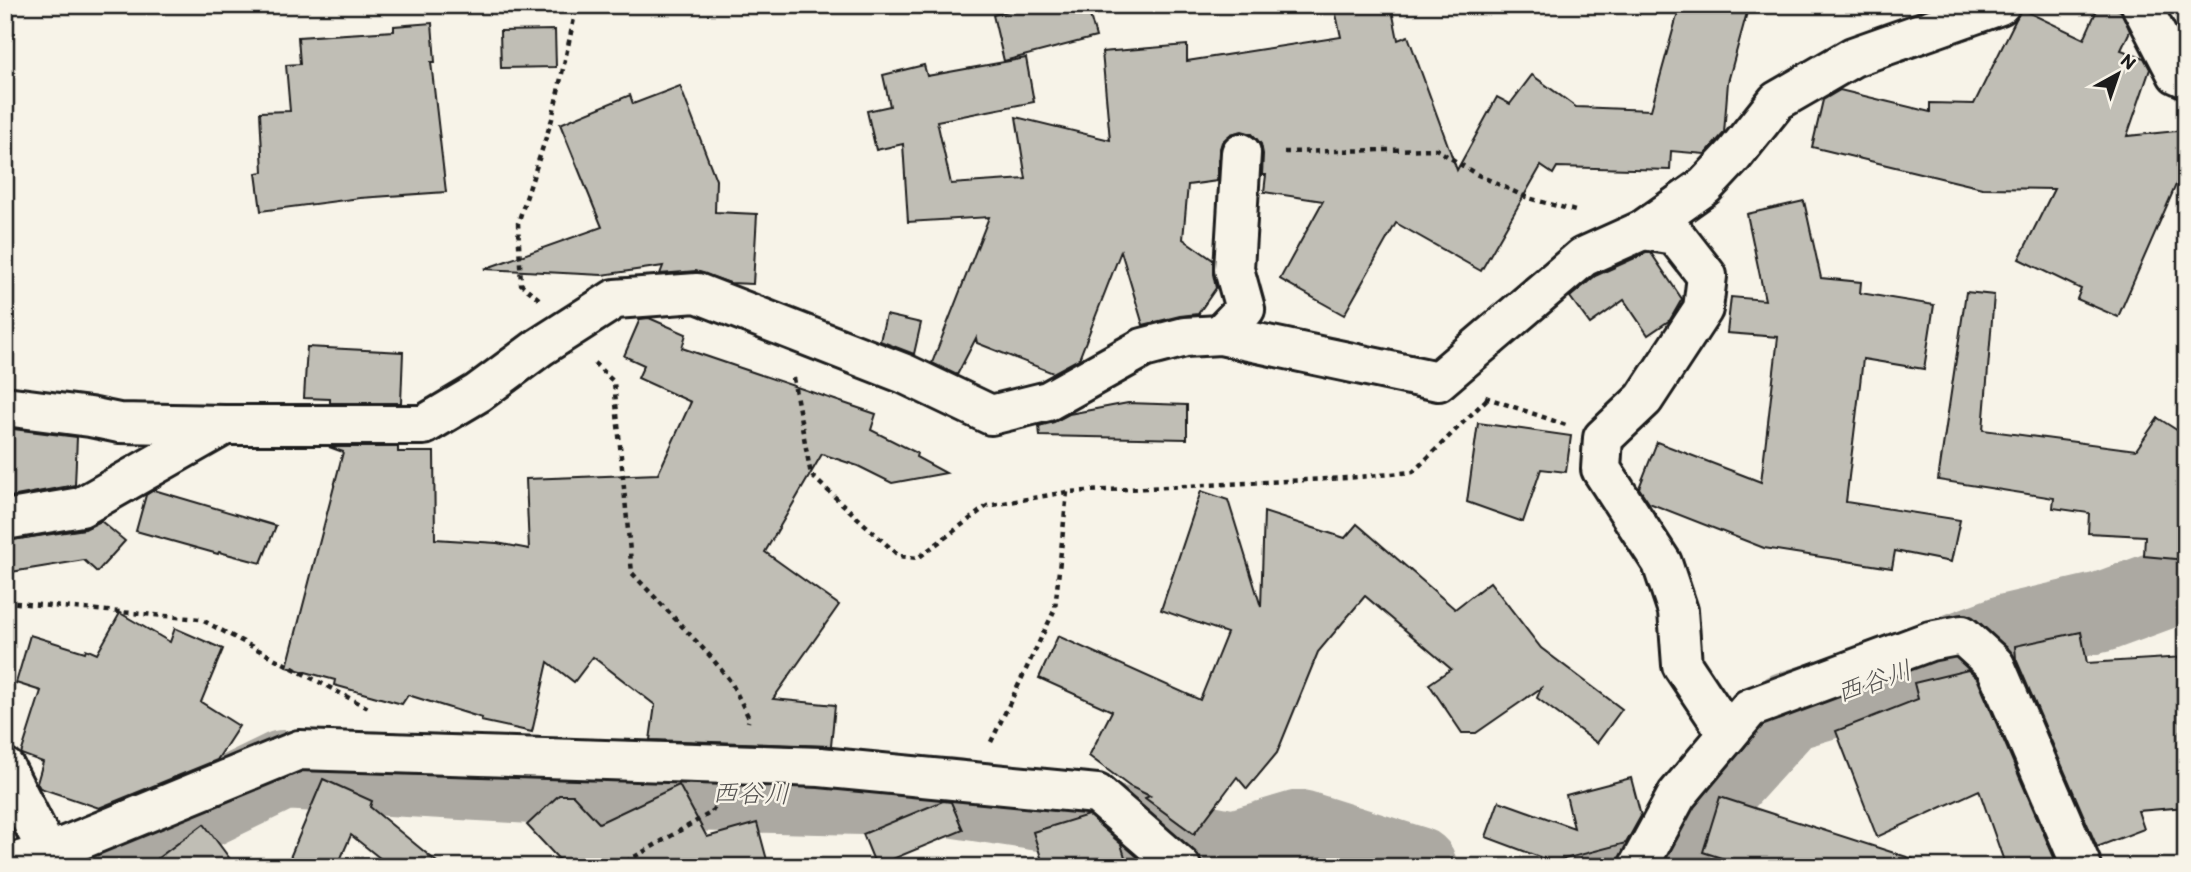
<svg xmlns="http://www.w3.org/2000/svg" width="2191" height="872" font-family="Itim,'Klee One',sans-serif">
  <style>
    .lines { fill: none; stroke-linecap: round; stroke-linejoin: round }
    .river { stroke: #aca9a2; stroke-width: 80 }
    .building { fill: #c0beb5; stroke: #1c1c1c; stroke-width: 2 }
    .minor-casing { stroke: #1c1c1c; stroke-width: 44 }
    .path { stroke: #1c1c1c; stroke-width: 4.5; stroke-dasharray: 5 5; stroke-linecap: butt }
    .minor { stroke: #f7f3e8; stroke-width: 38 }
    .labels { text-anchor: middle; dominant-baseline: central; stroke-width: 5; stroke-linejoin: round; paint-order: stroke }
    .water-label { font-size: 26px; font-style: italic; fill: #565452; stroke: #f7f3e8 }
  </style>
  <rect width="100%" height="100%" fill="#f7f3e8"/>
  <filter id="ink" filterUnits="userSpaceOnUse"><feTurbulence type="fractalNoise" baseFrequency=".0143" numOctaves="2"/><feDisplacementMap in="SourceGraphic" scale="14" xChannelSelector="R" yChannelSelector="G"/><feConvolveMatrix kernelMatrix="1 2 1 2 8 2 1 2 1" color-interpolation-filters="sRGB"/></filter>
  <g filter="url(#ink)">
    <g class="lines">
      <!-- river -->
      <g class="river">
        <path d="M 96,867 L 176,822 L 283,770 L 638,790 L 949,797 L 1066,815 L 1233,850 L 1300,830 L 1417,867"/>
        <path d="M 1618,867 L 1656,857 L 1788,711 L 1851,692 L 2007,634 L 2102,612 L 2186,581"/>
      </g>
    </g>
    <!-- building -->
    <g class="building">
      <path d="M 1031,5 L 1087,5 L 1096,37 L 1004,61 L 993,15 Z"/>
      <path d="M 1334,5 L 1391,5 L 1398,40 L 1408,36 L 1457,170 L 1497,97 L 1510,104 L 1532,75 L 1576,107 L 1651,110 L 1680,5 L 1749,5 L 1728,82 L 1724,133 L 1705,154 L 1671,151 L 1670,170 L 1557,167 L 1553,174 L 1541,166 L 1481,271 L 1396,223 L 1344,315 L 1280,279 L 1323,201 L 1264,192 L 1266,175 L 1262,175 L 1263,154 L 1261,144 L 1252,134 L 1242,131 L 1231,134 L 1222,142 L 1219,152 L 1217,181 L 1188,185 L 1183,239 L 1213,260 L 1213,274 L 1216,288 L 1198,314 L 1180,316 L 1143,325 L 1121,251 L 1079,359 L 1053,373 L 977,343 L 976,338 L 957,375 L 932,363 L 989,217 L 908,222 L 903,144 L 876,150 L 867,111 L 890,106 L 883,75 L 924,65 L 927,76 L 1026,58 L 1034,102 L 937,121 L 951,184 L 1026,179 L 1016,117 L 1110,140 L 1102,52 L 1187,45 L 1187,61 L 1341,37 Z"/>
      <path d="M 2099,5 L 2108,5 L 2121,11 L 2130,31 L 2121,50 L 2144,58 L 2150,69 L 2127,136 L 2186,130 L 2186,162 L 2118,317 L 2077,299 L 2081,289 L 2019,259 L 2054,189 L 1982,188 L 1812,147 L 1823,100 L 1840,90 L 1930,112 L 1930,103 L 1974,104 L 2021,9 L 2084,39 Z"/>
      <path d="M 432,23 L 435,62 L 431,62 L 446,192 L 360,198 L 261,211 L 256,173 L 263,172 L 260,112 L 290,111 L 286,65 L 300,64 L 298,37 L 394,31 L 394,26 Z"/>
      <path d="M 555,30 L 556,67 L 501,68 L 500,31 Z"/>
      <path d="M 680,86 L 716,180 L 715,212 L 757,214 L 753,284 L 730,283 L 696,271 L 660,274 L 663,266 L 602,275 L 484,269 L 602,227 L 560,124 L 630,95 L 633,104 Z"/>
      <path d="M 1804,201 L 1821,278 L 1861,282 L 1860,293 L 1934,305 L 1924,369 L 1863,359 L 1846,502 L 1960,520 L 1951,562 L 1895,551 L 1892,568 L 1764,548 L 1649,503 L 1639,488 L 1657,442 L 1761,482 L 1778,337 L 1727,333 L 1731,297 L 1765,300 L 1747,214 Z"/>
      <path d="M 1646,253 L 1651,253 L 1682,299 L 1670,320 L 1648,335 L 1624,300 L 1590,324 L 1570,297 L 1595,276 Z"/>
      <path d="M 1966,292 L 1994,295 L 1983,430 L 2136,450 L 2158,418 L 2186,436 L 2186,560 L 2144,556 L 2145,536 L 2088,533 L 2089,513 L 2053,508 L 2054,498 L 1938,480 Z"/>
      <path d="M 886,315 L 921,323 L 914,354 L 880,341 Z"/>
      <path d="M 649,318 L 686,334 L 682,348 L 876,414 L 871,430 L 917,453 L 916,457 L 946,473 L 892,483 L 858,466 L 822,454 L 765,552 L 839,605 L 773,699 L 835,705 L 831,746 L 650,740 L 655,705 L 593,657 L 574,682 L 548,662 L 532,732 L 481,721 L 482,718 L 408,695 L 402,704 L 334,685 L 335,680 L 287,667 L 343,452 L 329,447 L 398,447 L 398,452 L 434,452 L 435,539 L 497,543 L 529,549 L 526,479 L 658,474 L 691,402 L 638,378 L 644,365 L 624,356 L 640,319 Z"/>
      <path d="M 307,347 L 403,352 L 401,403 L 330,403 L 330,399 L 304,398 Z"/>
      <path d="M 1128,403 L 1187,405 L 1187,439 L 1040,436 L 1039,426 L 1054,422 L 1069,414 Z"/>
      <path d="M 1478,423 L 1571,436 L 1566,472 L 1541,469 L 1523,522 L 1467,502 Z"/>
      <path d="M 5,428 L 77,437 L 75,485 L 5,498 Z"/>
      <path d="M 154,490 L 276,526 L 261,563 L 219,552 L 218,554 L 136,531 L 146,495 Z"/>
      <path d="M 1201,491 L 1228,500 L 1261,607 L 1264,512 L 1345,538 L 1357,524 L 1455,609 L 1490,582 L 1541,648 L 1622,709 L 1597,743 L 1537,698 L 1541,688 L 1476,733 L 1462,733 L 1429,684 L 1451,669 L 1365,596 L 1318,652 L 1277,753 L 1247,789 L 1237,777 L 1194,834 L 1145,798 L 1150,796 L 1129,786 L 1089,756 L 1112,711 L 1039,678 L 1058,636 L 1200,700 L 1227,633 L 1161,610 Z"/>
      <path d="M 101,521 L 125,541 L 97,572 L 84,560 L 5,573 L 5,541 L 85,529 Z"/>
      <path d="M 120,613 L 170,642 L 175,628 L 223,649 L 201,702 L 239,726 L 217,760 L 99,808 L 40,788 L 37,783 L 43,762 L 21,754 L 41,691 L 16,683 L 30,635 L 85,652 L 86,649 L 97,654 Z"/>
      <path d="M 2081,632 L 2087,663 L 2184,657 L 2186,674 L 2186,730 L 2181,731 L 2186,807 L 2138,811 L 2144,829 L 2097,847 L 2016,659 L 2015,646 Z"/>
      <path d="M 1968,670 L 1977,678 L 2056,862 L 2043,867 L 2006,867 L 1979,790 L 1877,837 L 1836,731 L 1918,699 L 1914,683 Z"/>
      <path d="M 1631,778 L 1641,816 L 1626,843 L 1553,862 L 1486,837 L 1499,801 L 1574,828 L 1566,795 Z"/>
      <path d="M 323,779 L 372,801 L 370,807 L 443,867 L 391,867 L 351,835 L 337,867 L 286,867 Z"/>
      <path d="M 679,785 L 707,837 L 757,823 L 767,860 L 743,867 L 566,867 L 527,825 L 559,795 L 573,795 L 599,823 Z"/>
      <path d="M 1720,797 L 1913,859 L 1912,867 L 1749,867 L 1703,852 Z"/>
      <path d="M 943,801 L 951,802 L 963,830 L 876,866 L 863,834 Z"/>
      <path d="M 1088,815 L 1121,844 L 1128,867 L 1044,867 L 1033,832 Z"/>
      <path d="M 204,824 L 236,867 L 146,867 Z"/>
    </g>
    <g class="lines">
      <defs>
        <g id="minor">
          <path d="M 2141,5 L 2177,74 L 2186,78"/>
          <path d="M 1643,230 L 1675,235 L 1707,276 L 1703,309 L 1644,399 L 1603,438 L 1601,469 L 1662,563 L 1678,611 L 1682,665 L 1728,734"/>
          <path d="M 1220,335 L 1245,309 L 1234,269 L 1241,153"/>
          <path d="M 5,406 L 90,417 L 119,423 L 225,425"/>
          <path d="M 5,520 L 81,507 L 225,425 L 424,425 L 478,393 L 540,347 L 615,299 L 697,293 L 905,374 L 991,415 L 1048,401 L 1143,348 L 1185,337 L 1220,335 L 1438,381 L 1583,257 L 1643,230 L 1705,186 L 1734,155 L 1777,101 L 1853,57 L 2000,5"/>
          <path d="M 5,768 L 48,853"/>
          <path d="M 5,865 L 48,853 L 299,750 L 820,767 L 1097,794 L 1181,867"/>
          <path d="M 1638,867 L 1677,795 L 1750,708 L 1930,641 L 1962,635 L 1995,665 L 2082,867"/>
        </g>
      </defs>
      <!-- minor casing -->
      <use href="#minor" class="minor-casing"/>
      <!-- path -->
      <g class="path">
        <path d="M 1284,152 L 1436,149 L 1476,174 L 1528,198 L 1579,212"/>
        <path d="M 539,299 L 521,284 L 518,223 L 552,119 L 577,5"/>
        <path d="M 594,363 L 614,382 L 632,573 L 711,657 L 731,682 L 749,718 L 748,722"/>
        <path d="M 793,378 L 811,475 L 899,556 L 918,558 L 987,506 L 1067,492 L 1347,478 L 1413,472 L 1487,399"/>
        <path d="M 1485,397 L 1566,425"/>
        <path d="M 5,602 L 200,619 L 370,709"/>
        <path d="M 991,742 L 1055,609 L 1067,492"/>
        <path d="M 617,867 L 712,812 L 715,806"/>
      </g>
      <!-- minor -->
      <use href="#minor" class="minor"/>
    </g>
  </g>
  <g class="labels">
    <!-- water labels -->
    <g class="water-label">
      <text transform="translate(1874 681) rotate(-19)">西谷川</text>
      <text transform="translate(751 793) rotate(1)">西谷川</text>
    </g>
  </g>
  <!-- margin -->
  <rect width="2191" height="872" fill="none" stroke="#f7f3e8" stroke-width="28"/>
  <rect x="14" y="14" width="2163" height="844" fill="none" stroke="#1c1c1c" stroke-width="2.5" filter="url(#ink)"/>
  <!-- north arrow -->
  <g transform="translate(2118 74) rotate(40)" stroke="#f7f3e8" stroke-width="5" paint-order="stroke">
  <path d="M0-5L12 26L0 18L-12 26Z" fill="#1c1c1c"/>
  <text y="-10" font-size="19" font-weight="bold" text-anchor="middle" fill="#1c1c1c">N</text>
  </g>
</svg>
